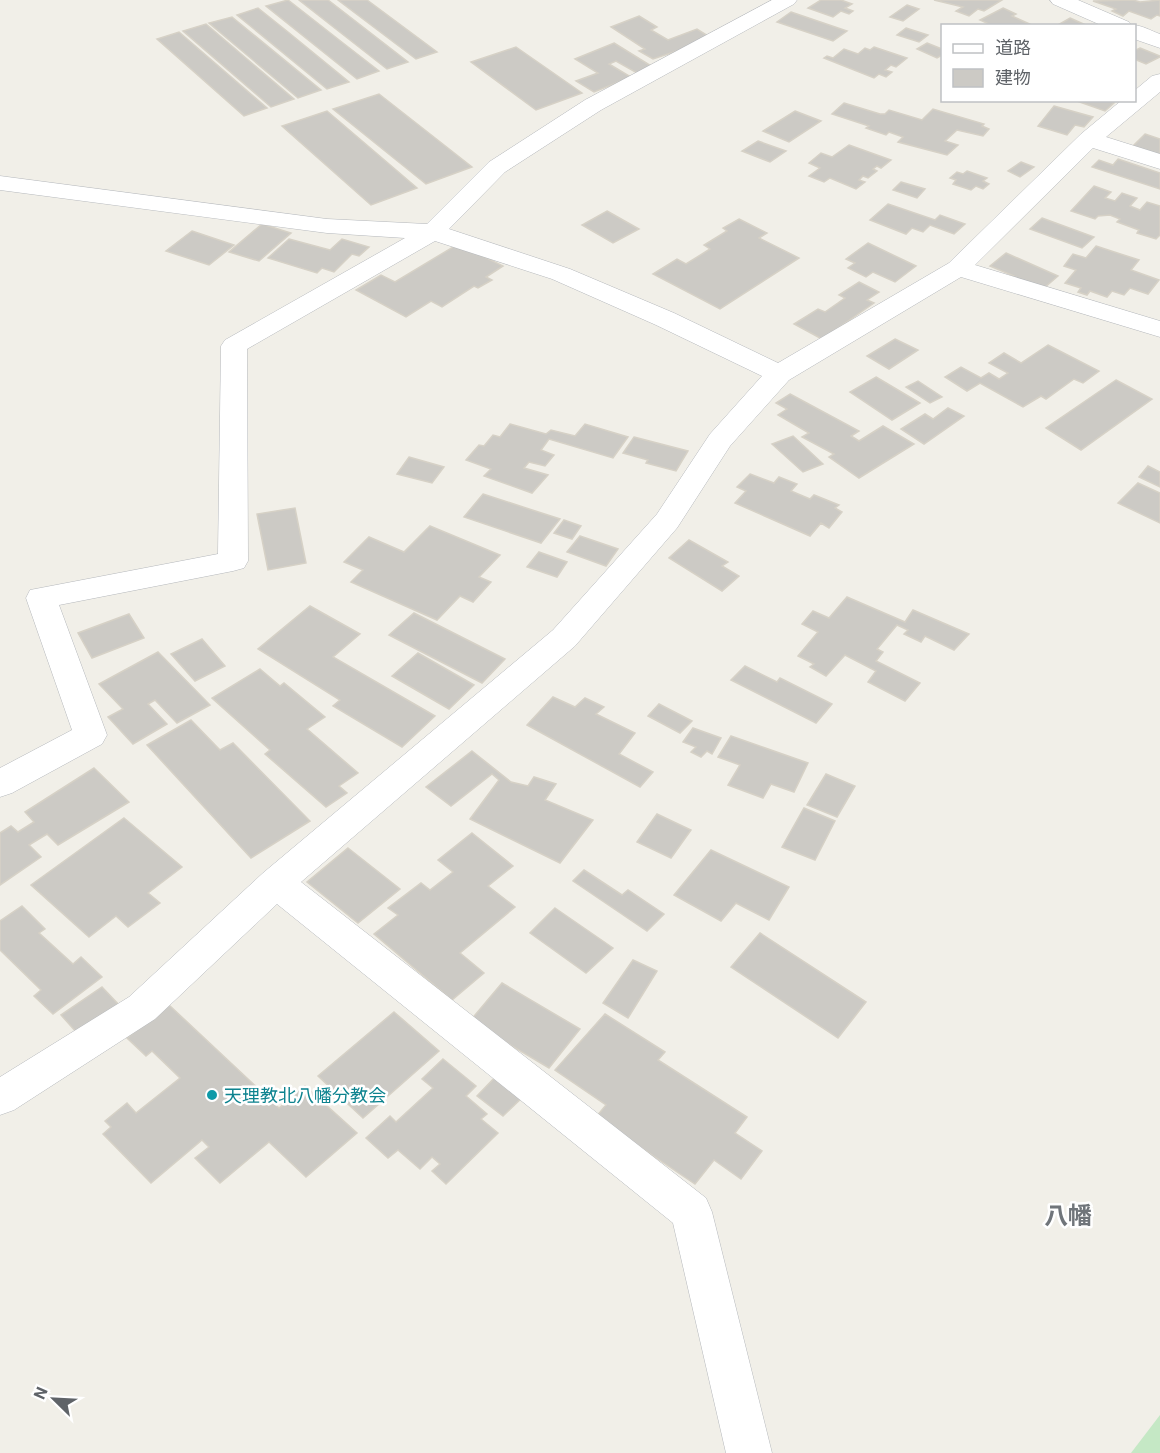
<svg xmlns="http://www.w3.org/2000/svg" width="1160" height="1453" font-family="Roboto,'Noto Sans JP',sans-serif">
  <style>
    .green { fill: #c5e8c5 }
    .building { fill: #cccac5; stroke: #d6d1c6; stroke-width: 1.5 }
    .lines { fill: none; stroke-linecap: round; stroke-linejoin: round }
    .street-casing { stroke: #b5b8bc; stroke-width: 1 }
    .street { fill: #fff; fill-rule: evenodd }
    .culture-dot { fill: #0f9aa8; stroke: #fff; stroke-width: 2 }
    .labels { text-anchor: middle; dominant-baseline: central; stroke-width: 5; stroke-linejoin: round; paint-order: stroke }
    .culture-label { font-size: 18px; fill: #0d838f; stroke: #fff; text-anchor: start }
    .near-neighbourhood-label { font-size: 24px; font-weight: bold; fill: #70757a; stroke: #fff }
  </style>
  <rect width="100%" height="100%" fill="#f1efe8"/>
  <!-- green -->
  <path class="green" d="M 1160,1415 L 1160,1453 L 1131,1453 Z"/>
  <!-- building -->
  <g class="building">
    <path d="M 288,0 L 343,43 L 379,71 L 357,79 L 266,6 Z"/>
    <path d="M 299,0 L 328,0 L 408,62 L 387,69 Z"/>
    <path d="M 338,0 L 367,0 L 437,52 L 416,59 Z"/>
    <path d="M 821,0 L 841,0 L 852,4 L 845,8 L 853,11 L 849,14 L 841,11 L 833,17 L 808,8 Z"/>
    <path d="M 934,0 L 1002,0 L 984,11 L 978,9 L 969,16 L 956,11 L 963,7 Z"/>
    <path d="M 1133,0 L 1140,2 L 1160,0 L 1160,16 L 1157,15 L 1151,19 L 1129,11 L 1123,16 L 1112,11 L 1116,9 L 1093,1 Z"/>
    <path d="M 907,5 L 919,9 L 903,21 L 890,17 Z"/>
    <path d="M 258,8 L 288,32 L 349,82 L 327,89 L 237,15 Z"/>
    <path d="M 1003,8 L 1016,14 L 1012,16 L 1034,26 L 993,26 L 980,20 Z"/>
    <path d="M 791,12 L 847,31 L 833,41 L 777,22 Z"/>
    <path d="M 639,16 L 657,27 L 651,30 L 668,40 L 697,29 L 713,39 L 653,59 L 639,51 L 645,49 L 611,27 Z"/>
    <path d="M 232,17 L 321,90 L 298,98 L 209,23 Z"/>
    <path d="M 1070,18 L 1088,26 L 1056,26 Z"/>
    <path d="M 206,24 L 294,99 L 271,107 L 183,31 Z"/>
    <path d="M 906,28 L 928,35 L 919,42 L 897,35 Z"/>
    <path d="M 179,32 L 267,108 L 244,116 L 157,39 Z"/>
    <path d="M 614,43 L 653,67 L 637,73 L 616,61 L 609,64 L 631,77 L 594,92 L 576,81 L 598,73 L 575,59 Z"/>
    <path d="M 927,43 L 942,49 L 942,55 L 937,58 L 917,49 Z"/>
    <path d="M 516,47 L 582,93 L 536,110 L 471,62 Z"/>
    <path d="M 874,47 L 907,58 L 896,67 L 891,65 L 885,70 L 892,72 L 886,77 L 879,74 L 874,78 L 824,58 L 827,56 L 833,58 L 844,49 L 858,54 L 865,48 L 870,50 Z"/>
    <path d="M 1140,48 L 1160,56 L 1160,57 L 1146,64 L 1134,59 L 1134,51 Z"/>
    <path d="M 379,94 L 472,167 L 426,184 L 333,109 Z"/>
    <path d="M 1074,100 L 1107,100 L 1114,103 L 1105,111 Z"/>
    <path d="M 844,103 L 880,114 L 885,114 L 889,110 L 922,120 L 933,109 L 984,124 L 982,126 L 989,129 L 983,136 L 957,130 L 945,141 L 958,145 L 947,155 L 898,142 L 903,137 L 889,132 L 886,135 L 866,128 L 869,126 L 832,114 Z"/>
    <path d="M 1054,106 L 1093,117 L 1084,127 L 1075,125 L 1067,135 L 1038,126 Z"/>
    <path d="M 327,111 L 417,188 L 371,205 L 282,126 Z"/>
    <path d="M 795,111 L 821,121 L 789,142 L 763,131 Z"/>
    <path d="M 1145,134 L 1160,139 L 1160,157 L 1131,148 Z"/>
    <path d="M 758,141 L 786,151 L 770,162 L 742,151 Z"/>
    <path d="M 849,145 L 891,160 L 881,168 L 877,166 L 873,169 L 877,171 L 868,178 L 863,176 L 859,180 L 865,182 L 856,189 L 830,178 L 824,182 L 809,176 L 820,168 L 809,163 L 821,153 L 832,157 Z"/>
    <path d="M 1118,159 L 1160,173 L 1160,189 L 1092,167 L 1099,160 L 1113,165 Z"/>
    <path d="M 1021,162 L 1034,167 L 1020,177 L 1008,171 Z"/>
    <path d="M 967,171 L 987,178 L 983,181 L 989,184 L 983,189 L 976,186 L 971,190 L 953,184 L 956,180 L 950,178 L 957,172 L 963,174 Z"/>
    <path d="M 901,182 L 925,189 L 917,198 L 893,190 Z"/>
    <path d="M 1094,186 L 1111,192 L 1105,198 L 1115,201 L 1122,193 L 1137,198 L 1130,206 L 1140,210 L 1147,202 L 1160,206 L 1160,235 L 1156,239 L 1137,233 L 1139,230 L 1117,222 L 1120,219 L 1110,215 L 1098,216 L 1095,219 L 1071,211 Z"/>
    <path d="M 888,204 L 935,220 L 940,215 L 965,224 L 954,234 L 930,225 L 923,232 L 912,228 L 906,234 L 870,220 Z"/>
    <path d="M 607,211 L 639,229 L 613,243 L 582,225 Z"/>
    <path d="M 1042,218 L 1094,237 L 1082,248 L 1030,229 Z"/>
    <path d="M 739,219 L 767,233 L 759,238 L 799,258 L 720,309 L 653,274 L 677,259 L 686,264 L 710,249 L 704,245 L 727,231 L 723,228 Z"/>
    <path d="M 262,224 L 291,233 L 259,261 L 229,252 Z"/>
    <path d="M 192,231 L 234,245 L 209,265 L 166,251 Z"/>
    <path d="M 289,239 L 330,250 L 342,239 L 369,247 L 359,256 L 352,254 L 334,272 L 322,268 L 317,273 L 268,258 Z"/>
    <path d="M 868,243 L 916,266 L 895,282 L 873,272 L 866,277 L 848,268 L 855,263 L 846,259 Z"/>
    <path d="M 458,244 L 503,266 L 486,277 L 492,280 L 478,288 L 474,286 L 442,307 L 431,301 L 406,317 L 356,290 L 381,275 L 395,282 Z"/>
    <path d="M 1096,246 L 1139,260 L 1131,270 L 1159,280 L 1148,294 L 1130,288 L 1124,295 L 1112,291 L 1107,297 L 1090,291 L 1087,295 L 1078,292 L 1081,288 L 1065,283 L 1076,270 L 1064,266 L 1073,254 L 1086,258 Z"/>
    <path d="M 1006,253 L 1058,276 L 1043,289 L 1011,279 L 1014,276 L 990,266 Z"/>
    <path d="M 859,282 L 879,292 L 867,300 L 874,303 L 822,339 L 794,324 L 818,309 L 825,312 L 845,298 L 839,295 Z"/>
    <path d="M 895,339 L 918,350 L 889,369 L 867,356 Z"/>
    <path d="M 1048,345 L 1099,371 L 1083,383 L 1074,379 L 1046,399 L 1041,396 L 1023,407 L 980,383 L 967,391 L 945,377 L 961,367 L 981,378 L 989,373 L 999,379 L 1008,373 L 989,363 L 1004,353 L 1021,363 Z"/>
    <path d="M 876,377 L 920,403 L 892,420 L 850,392 Z"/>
    <path d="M 1116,380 L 1152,399 L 1081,450 L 1046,428 Z"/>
    <path d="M 918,381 L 942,397 L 930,403 L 906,387 Z"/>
    <path d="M 790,394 L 859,431 L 851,436 L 859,441 L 883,426 L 914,444 L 859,478 L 829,457 L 834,454 L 802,437 L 809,433 L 778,415 L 787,409 L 776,403 Z"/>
    <path d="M 948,408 L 964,416 L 924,444 L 901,429 L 925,414 L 933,419 Z"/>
    <path d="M 510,424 L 546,434 L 551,430 L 575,436 L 585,424 L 628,437 L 613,458 L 549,439 L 541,450 L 554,455 L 545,466 L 529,462 L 524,468 L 548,475 L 532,493 L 484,476 L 491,469 L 466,460 L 479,445 L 484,446 L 493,435 L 500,437 Z"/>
    <path d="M 793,436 L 823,464 L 803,472 L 772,444 Z"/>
    <path d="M 634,437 L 688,451 L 676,471 L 646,463 L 648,460 L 623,453 Z"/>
    <path d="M 409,457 L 444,467 L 432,483 L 397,474 Z"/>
    <path d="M 1148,466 L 1160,472 L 1160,487 L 1139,477 Z"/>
    <path d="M 750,474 L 774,483 L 779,477 L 797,484 L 791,491 L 810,499 L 814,495 L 839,505 L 835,508 L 842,512 L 829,528 L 821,523 L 810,536 L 735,503 L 746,491 L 737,487 Z"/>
    <path d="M 1138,483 L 1160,493 L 1160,523 L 1118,503 Z"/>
    <path d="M 483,494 L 560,519 L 541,543 L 464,517 Z"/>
    <path d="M 295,508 L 306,563 L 268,570 L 257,514 Z"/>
    <path d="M 564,520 L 581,526 L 572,539 L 554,533 Z"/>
    <path d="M 430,526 L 500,555 L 479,577 L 491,582 L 473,602 L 460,596 L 437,620 L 351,582 L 363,570 L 344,562 L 369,537 L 404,552 Z"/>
    <path d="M 580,536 L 618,549 L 606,566 L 567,552 Z"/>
    <path d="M 689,540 L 728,562 L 722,566 L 739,576 L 722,591 L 669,558 Z"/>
    <path d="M 539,552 L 567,562 L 557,577 L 527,567 Z"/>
    <path d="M 847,597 L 905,622 L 913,610 L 969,634 L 954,650 L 925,636 L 921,642 L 904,634 L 908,630 L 897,625 L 877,649 L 883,652 L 876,661 L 920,683 L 905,701 L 868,682 L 876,671 L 845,655 L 826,676 L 810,667 L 814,664 L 798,656 L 818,632 L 802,624 L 813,611 L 829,618 Z"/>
    <path d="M 310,606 L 360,634 L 333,657 L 435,716 L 402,747 L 333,706 L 340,700 L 258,649 Z"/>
    <path d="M 414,613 L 505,659 L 482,683 L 389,635 Z"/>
    <path d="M 129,614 L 144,638 L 92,658 L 78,633 Z"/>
    <path d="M 202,639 L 225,666 L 195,681 L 171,654 Z"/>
    <path d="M 158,652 L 210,705 L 177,723 L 155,700 L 148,704 L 167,724 L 133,744 L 108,717 L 123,709 L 99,684 Z"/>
    <path d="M 418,653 L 474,685 L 449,709 L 392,676 Z"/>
    <path d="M 745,666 L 777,682 L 780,678 L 832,704 L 816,723 L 731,680 Z"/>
    <path d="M 260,669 L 280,686 L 284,683 L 325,717 L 307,729 L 358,773 L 339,786 L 347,793 L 326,807 L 265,754 L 270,750 L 212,698 Z"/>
    <path d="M 553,697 L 575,707 L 585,698 L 604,707 L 596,714 L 635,733 L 619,754 L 653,772 L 640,787 L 527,725 Z"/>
    <path d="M 659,704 L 692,721 L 680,733 L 648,716 Z"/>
    <path d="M 191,720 L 220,750 L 233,743 L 310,821 L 251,858 L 147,745 Z"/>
    <path d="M 693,728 L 721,738 L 712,754 L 707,751 L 701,757 L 691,752 L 696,747 L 683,742 Z"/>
    <path d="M 731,736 L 808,763 L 794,792 L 771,784 L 763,798 L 728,785 L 740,765 L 718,757 Z"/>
    <path d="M 472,751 L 511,782 L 528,786 L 534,777 L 556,784 L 545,800 L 593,820 L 560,863 L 470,819 L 499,780 L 492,774 L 451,806 L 426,787 Z"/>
    <path d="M 94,768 L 129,802 L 58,845 L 47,834 L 29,845 L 41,857 L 0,885 L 0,833 L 11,826 L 18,832 L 34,822 L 25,812 Z"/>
    <path d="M 826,774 L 855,786 L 837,817 L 807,805 Z"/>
    <path d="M 804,808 L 835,821 L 815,860 L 782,847 Z"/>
    <path d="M 657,814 L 691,830 L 671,858 L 637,842 Z"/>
    <path d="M 124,818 L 182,867 L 148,893 L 160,903 L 128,927 L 116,916 L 89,937 L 31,885 Z"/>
    <path d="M 472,833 L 513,866 L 488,886 L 515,907 L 460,953 L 484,973 L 452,1000 L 374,934 L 398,915 L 388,908 L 421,883 L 430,890 L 453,872 L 438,860 Z"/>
    <path d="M 348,848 L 400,889 L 358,923 L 307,882 Z"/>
    <path d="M 711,850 L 789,887 L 769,920 L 736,903 L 721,921 L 674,895 Z"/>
    <path d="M 584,870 L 622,895 L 628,890 L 664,914 L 647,931 L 573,881 Z"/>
    <path d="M 22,906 L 45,929 L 39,933 L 73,964 L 81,957 L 102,977 L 53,1014 L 34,996 L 41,990 L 0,950 L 0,921 Z"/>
    <path d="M 555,908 L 613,948 L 586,973 L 530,933 Z"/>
    <path d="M 760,933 L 866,1002 L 838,1038 L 731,967 Z"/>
    <path d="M 633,960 L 657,971 L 628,1018 L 603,1003 Z"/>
    <path d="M 502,983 L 580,1029 L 549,1068 L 470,1021 Z"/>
    <path d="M 102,987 L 119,1005 L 78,1034 L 61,1015 Z"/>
    <path d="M 169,1005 L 279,1108 L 305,1086 L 357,1133 L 306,1177 L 269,1142 L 220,1183 L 195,1158 L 209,1147 L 202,1140 L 151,1183 L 103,1134 L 111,1127 L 105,1121 L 127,1103 L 136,1113 L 180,1078 L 152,1051 L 146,1056 L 127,1038 Z"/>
    <path d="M 394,1012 L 439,1051 L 363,1118 L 318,1076 Z"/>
    <path d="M 605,1014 L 665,1052 L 658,1060 L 747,1117 L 735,1133 L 762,1151 L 741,1179 L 714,1160 L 695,1184 L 596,1117 L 606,1105 L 555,1070 Z"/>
    <path d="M 443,1059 L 476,1086 L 466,1096 L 487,1114 L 481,1119 L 498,1133 L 446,1184 L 432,1171 L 440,1164 L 432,1157 L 420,1169 L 398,1150 L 388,1158 L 366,1138 L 390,1116 L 396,1122 L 433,1088 L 422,1079 Z"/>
    <path d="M 501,1071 L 529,1091 L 503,1116 L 477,1096 Z"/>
  </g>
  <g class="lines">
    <defs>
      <g id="street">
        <path d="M 772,0 L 797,0 L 794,4 L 601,110 L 505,172 L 449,229 L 570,269 L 674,313 L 778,363 L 949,263 L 1081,134 L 1122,100 L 1134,100 L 1134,91 L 1152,76 L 1160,74 L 1160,92 L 1106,137 L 1160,154 L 1160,169 L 1093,148 L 975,265 L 1160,321 L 1160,337 L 961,277 L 789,380 L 730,446 L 677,528 L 575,646 L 301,882 L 706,1198 L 712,1212 L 772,1453 L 726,1453 L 673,1223 L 277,904 L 155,1019 L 14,1110 L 0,1115 L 0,1077 L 129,997 L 263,873 L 553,630 L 657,514 L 710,434 L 762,376 L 656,325 L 552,279 L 435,241 L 247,349 L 248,561 L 244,568 L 233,571 L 59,605 L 107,735 L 102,744 L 12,793 L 0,797 L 0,768 L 72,730 L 26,598 L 30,590 L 218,554 L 221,346 L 225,340 L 405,238 L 327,233 L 0,190 L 0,176 L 327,219 L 427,224 L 489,162 L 585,100 Z"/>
        <path d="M 1050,0 L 1078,0 L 1129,22 L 1132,25 C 1142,25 1151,31 1160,34 L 1160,48 L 1134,39 L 1134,26 L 1103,26 L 1053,4 Z"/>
      </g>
    </defs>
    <!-- street casing -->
    <use href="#street" class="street-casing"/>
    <!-- street -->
    <use href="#street" class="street"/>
  </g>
  <!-- markers -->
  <circle class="culture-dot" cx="212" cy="1095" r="6"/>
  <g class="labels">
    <!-- culture labels -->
    <g class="culture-label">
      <text x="224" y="1095">天理教北八幡分教会</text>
    </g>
    <!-- near-neighbourhood labels -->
    <g class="near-neighbourhood-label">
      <text x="1068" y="1216">八幡</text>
    </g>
  </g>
  <!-- legend -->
  <rect x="941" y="24" width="195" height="78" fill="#ffffff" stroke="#bfc1c3" stroke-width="1.5"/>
  <rect x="953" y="44" width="30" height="9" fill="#ffffff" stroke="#bfc1c3" stroke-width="1.5"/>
  <text x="995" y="54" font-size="18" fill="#5f6368">道路</text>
  <rect x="953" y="69" width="30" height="18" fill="#cccac5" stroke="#bfc1c3" stroke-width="1.5"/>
  <text x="995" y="84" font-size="18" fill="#5f6368">建物</text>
  <!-- north arrow -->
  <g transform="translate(54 1399) rotate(294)" stroke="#ffffff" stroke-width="4.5" paint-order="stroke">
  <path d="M0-4.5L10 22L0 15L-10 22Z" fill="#5f6368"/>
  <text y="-9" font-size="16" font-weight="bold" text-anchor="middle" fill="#5f6368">N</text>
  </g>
</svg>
